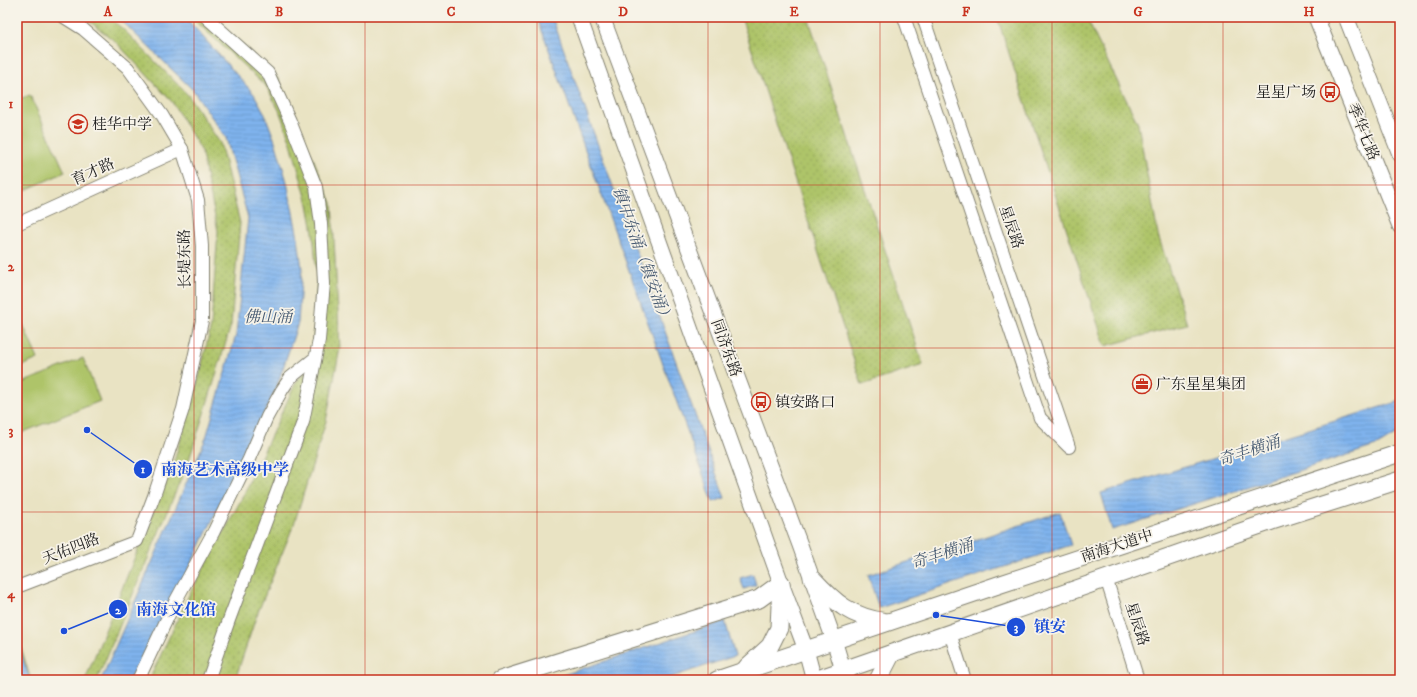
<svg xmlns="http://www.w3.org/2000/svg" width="1417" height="697" font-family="'IM FELL DW Pica','Noto Serif SC',serif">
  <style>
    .grass { fill: #aec469; stroke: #657042 }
    .park { fill: url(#park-dots); stroke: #657042 }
    .water { fill: url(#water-rules); stroke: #4e6884 }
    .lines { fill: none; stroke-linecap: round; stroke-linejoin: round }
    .minor-casing { stroke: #828070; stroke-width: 14 }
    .major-casing { stroke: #828070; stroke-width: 17 }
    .highway-casing { stroke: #828070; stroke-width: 19 }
    .minor { stroke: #fff; stroke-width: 12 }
    .major { stroke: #fff; stroke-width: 15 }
    .highway { stroke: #fff; stroke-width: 17 }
    .grid { fill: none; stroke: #c8321e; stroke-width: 1; stroke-opacity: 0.55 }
    .labels { text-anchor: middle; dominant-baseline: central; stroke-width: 3.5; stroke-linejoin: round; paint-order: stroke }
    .poi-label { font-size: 15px; fill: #1c1c1c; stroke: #f7f3e8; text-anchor: start }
    .street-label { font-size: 15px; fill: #1c1c1c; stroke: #f7f3e8 }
    .water-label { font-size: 16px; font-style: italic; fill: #445870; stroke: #f7f3e8 }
    .leader { fill: none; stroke: #1d4ed8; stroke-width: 1.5 }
    .callout-dot { fill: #1d4ed8; stroke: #f7f3e8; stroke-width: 1.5 }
    .mark-label { font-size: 12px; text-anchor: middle; font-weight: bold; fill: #fff }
    .callout-label { font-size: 16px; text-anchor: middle; font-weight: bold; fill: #1d4ed8; stroke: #f7f3e8; stroke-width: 3.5; stroke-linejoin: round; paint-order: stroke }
    .neatline { fill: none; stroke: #c8321e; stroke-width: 1.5 }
    .grid-label { font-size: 13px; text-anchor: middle; font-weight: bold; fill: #c8321e }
  </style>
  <defs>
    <pattern id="park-dots" width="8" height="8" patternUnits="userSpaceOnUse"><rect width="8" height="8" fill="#aec469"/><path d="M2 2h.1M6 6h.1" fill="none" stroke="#95a85a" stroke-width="1.8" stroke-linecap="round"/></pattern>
    <pattern id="water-rules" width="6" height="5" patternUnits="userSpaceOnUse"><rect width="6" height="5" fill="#7fb3ed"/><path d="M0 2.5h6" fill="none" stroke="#6d99cb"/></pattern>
  </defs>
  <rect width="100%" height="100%" fill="#f7f3e8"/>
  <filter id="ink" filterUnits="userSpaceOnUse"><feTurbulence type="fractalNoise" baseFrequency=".025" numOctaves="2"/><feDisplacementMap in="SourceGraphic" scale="8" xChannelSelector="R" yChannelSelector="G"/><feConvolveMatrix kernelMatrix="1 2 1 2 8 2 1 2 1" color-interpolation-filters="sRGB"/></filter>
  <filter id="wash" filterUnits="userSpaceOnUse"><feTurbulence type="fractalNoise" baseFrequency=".012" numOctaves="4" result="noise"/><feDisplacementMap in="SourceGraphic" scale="16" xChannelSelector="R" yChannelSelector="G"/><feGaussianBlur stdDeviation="0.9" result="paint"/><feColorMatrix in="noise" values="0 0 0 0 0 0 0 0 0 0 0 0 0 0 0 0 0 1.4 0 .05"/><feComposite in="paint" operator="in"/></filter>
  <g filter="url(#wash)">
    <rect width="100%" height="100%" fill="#e9e3c3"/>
    <!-- grass -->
    <g class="grass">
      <path d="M 30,95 L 65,172 L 17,194 L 17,100 Z"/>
      <path d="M 17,311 L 38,359 L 17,368 Z"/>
      <path d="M 83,358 L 100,401 L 21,433 L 17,423 L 17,385 Z"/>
    </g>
    <!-- park -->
    <g class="park">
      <path d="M 84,17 L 108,17 L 124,30 L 188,95 L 220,143 L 240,223 L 231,325 L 213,385 L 189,460 L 97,680 L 85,680 L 175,458 L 197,385 L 211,326 L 218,231 L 201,150 L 172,102 L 116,42 Z"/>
      <path d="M 191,17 L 213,17 L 279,79 L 332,203 L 340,348 L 326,421 L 294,524 L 256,617 L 235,680 L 149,680 L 191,591 L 241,500 L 296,382 L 310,367 L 315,325 L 317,276 L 313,232 L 308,204 L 291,143 L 279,110 L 266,86 Z"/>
      <path d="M 750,17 L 808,17 L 923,365 L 862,385 L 742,20 Z"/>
      <path d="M 997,17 L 1086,17 L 1138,124 L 1158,235 L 1187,324 L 1105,346 Z"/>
      <path d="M 17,634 L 31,680 L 17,680 Z"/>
    </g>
    <!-- water -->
    <g class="water">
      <path d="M 115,17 L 185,17 L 254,94 L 264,112 L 275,141 L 287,182 L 298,238 L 302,269 L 298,323 L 276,389 L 135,680 L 101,680 L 206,438 L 236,335 L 248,218 L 226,138 L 193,90 L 126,25 Z"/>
      <path d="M 537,17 L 552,17 L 725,498 L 713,502 Z"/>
      <path d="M 1400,401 L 1400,432 L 1379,445 L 1112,530 L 1101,493 Z"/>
      <path d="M 1060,512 L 1071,545 L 879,608 L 868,575 Z"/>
      <path d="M 753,574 L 756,585 L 744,589 L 740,578 Z"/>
      <path d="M 725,621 L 735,656 L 663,680 L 548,680 Z"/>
      <path d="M 17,648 L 20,650 L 30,680 L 17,680 Z"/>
    </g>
  </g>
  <g filter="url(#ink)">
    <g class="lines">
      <defs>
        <g id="minor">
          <path d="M 206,17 L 268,73 L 290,121 L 316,187 L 321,224 L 324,283 L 319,340 L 303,422 L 229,620 L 208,680"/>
          <path d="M 904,17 L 1040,418 L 1069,447"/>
          <path d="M 923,17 L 1068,444"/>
          <path d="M 17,224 L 182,149"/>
          <path d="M 1106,578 L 1138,680"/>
          <path d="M 17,587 L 137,541 L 154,496 L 183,409 L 202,321 L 202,246 L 198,200 L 182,149 L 162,115 L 128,68 L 83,29 L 64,17"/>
          <path d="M 950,633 L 965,680"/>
          <path d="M 138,680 L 175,602 L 214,531 L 249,459 L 267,417 L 282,390 L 290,378 L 315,358"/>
        </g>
        <g id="major">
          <path d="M 579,17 L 781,583 L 806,650 L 814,680"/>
          <path d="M 602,17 L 800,545 L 834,640 L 846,680"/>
          <path d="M 1316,17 L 1400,226"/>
          <path d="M 1346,17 L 1400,154"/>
        </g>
        <g id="highway">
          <path d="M 812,578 C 835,603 851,617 886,622"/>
          <path d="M 747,667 L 770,646 L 779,628 L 781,583"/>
          <path d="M 500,680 L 759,599 L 781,583"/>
          <path d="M 717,680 L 1001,584 L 1400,453"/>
          <path d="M 815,680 L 1272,521 L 1400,480"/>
          <path d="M 878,680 L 892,653"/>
        </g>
      </defs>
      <!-- minor casing -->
      <use href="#minor" class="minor-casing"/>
      <!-- major casing -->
      <use href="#major" class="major-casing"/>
      <!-- highway casing -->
      <use href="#highway" class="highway-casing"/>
      <!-- minor -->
      <use href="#minor" class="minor"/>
      <!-- major -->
      <use href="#major" class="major"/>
      <!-- highway -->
      <use href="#highway" class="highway"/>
    </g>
  </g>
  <!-- grid -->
  <path class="grid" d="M 194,17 L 194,680M 365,17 L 365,680M 537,17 L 537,680M 708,17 L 708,680M 880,17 L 880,680M 1052,17 L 1052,680M 1223,17 L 1223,680M 17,185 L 1400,185M 17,348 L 1400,348M 17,512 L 1400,512"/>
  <!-- icons -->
  <defs>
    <symbol id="bus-ring" viewBox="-11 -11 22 22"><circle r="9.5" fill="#f7f3e8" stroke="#c8321e" stroke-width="1.5"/><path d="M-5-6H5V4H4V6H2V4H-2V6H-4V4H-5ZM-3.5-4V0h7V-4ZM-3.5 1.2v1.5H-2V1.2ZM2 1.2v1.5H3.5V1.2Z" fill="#c8321e"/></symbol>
    <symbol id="school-ring" viewBox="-11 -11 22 22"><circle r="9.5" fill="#f7f3e8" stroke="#c8321e" stroke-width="1.5"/><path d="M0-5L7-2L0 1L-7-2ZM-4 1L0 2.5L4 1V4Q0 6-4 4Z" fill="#c8321e"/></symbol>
    <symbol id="office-ring" viewBox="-11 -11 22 22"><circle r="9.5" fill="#f7f3e8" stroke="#c8321e" stroke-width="1.5"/><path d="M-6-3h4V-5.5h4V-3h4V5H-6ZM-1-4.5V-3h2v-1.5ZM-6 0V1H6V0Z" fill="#c8321e"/></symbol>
  </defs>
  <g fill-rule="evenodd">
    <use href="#bus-ring" x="1319" y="81" width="22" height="22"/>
    <use href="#school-ring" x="67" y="113" width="22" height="22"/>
    <use href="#office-ring" x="1131" y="373" width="22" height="22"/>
    <use href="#bus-ring" x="750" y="391" width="22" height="22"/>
  </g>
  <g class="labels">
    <!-- poi labels -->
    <g class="poi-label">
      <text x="1316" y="92" text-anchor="end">星星广场</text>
      <text x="92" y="124">桂华中学</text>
      <text x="1156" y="384">广东星星集团</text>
      <text x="775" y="402">镇安路口</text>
    </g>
    <!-- street labels -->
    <g class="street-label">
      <text transform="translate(1363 132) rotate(68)">季华七路</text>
      <text transform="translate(93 172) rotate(-24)">育才路</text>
      <text transform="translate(1011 227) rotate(71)">星辰路</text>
      <text transform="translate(185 259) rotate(-91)">长堤东路</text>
      <text transform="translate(726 348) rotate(70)">同济东路</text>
      <text transform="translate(1117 546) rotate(-18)">南海大道中</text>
      <text transform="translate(71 549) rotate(-21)">天佑四路</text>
      <text transform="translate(1137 624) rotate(72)">星辰路</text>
    </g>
    <!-- water labels -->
    <g class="water-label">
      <text transform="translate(642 255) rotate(70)">镇中东涌（镇安涌）</text>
      <text x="268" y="317">佛山涌</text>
      <text transform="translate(1249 451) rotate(-18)">奇丰横涌</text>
      <text transform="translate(942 554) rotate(-18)">奇丰横涌</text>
    </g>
  </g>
  <!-- callouts -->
  <path class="leader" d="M87 430L143 469M64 631L118 609M936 615L1016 627"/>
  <g class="callout-dot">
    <circle cx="87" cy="430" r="4"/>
    <circle cx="64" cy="631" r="4"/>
    <circle cx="936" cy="615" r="4"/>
    <circle cx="143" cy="469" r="10"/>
    <circle cx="118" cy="609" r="10"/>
    <circle cx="1016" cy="627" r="10"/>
  </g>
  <g class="mark-label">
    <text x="143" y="473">1</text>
    <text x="118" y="614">2</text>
    <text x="1016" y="631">3</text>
  </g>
  <g class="callout-label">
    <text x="225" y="475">南海艺术高级中学</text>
    <text x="176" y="615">南海文化馆</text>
    <text x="1050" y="632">镇安</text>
  </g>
  <!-- margin -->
  <rect width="1417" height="697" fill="none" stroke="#f7f3e8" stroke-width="44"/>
  <rect x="22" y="22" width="1373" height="653" class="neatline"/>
  <g class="grid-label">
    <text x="108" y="16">A</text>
    <text x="279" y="16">B</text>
    <text x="451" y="16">C</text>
    <text x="623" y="16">D</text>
    <text x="794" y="16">E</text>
    <text x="966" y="16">F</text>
    <text x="1138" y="16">G</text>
    <text x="1309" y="16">H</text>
    <text x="11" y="108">1</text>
    <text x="11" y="271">2</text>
    <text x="11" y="435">3</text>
    <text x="11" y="598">4</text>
  </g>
</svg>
